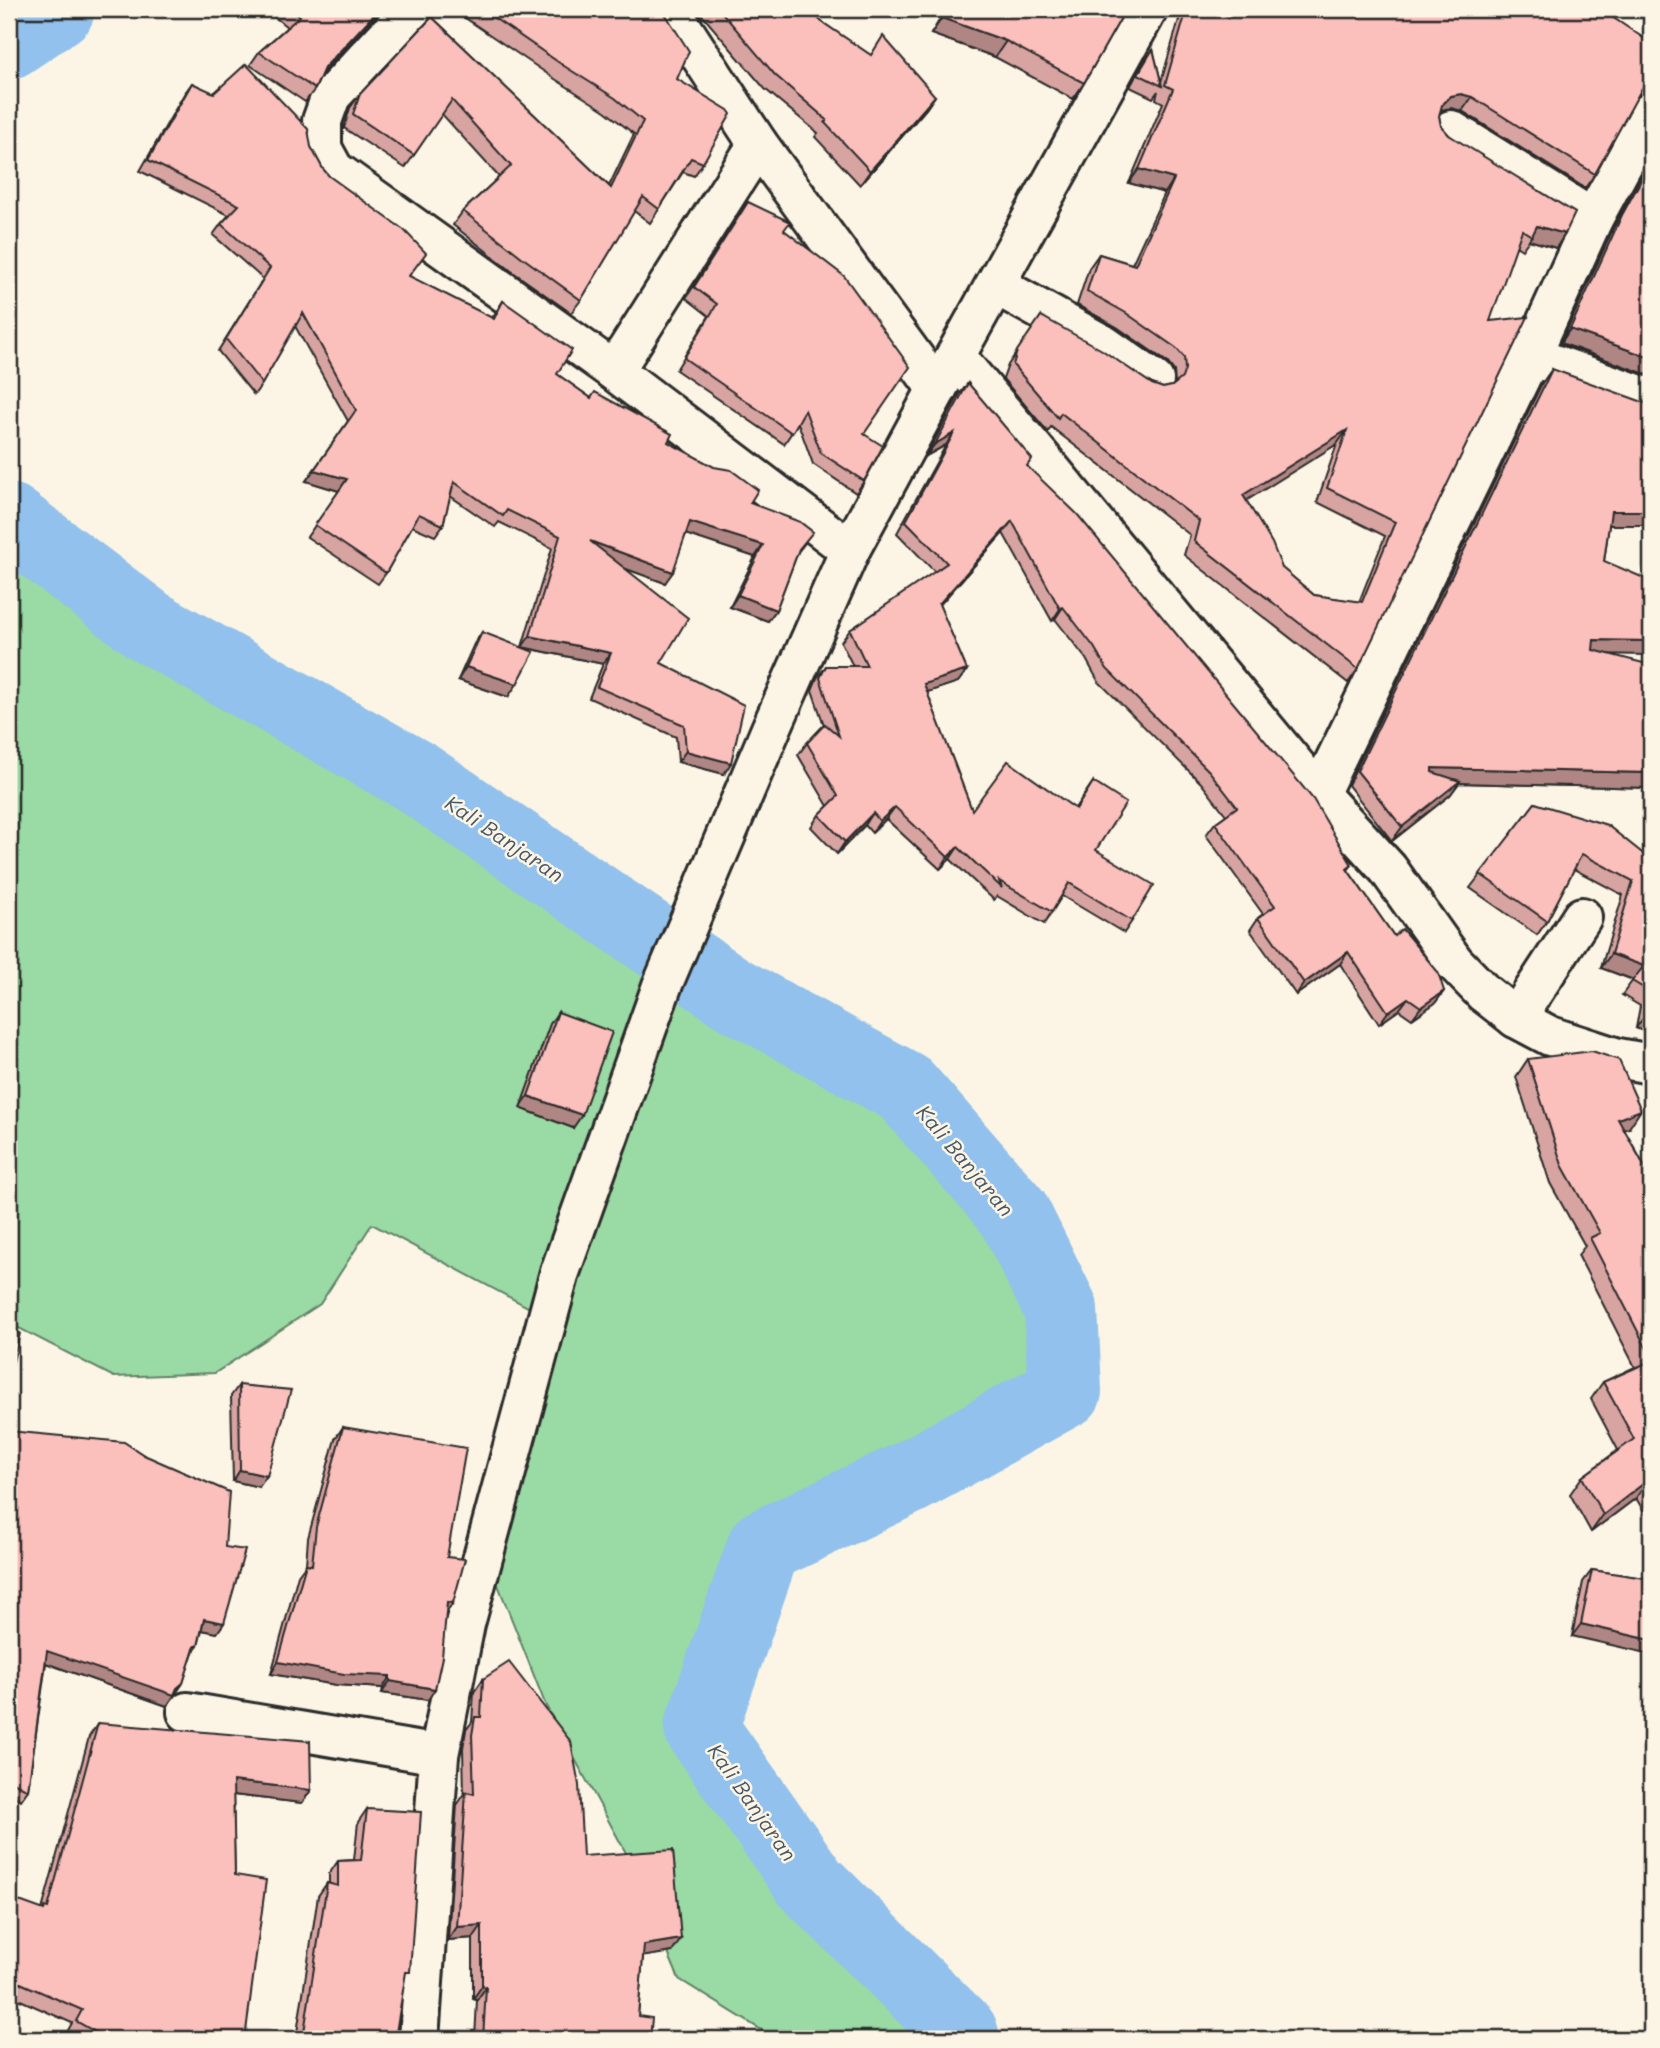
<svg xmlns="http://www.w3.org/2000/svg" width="1660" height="2048" font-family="Mali,sans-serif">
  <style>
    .green { fill: #9adaa4; stroke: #628268; stroke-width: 2 }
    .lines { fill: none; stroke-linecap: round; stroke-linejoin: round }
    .river { stroke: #91c1ec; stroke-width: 74 }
    .street-casing { stroke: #2b2b2b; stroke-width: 44 }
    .street { stroke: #fcf5e5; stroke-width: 38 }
    .wall { fill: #d8a4a2; stroke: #2b2b2b; stroke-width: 2; fill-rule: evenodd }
    .shaded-wall { fill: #b08684; stroke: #2b2b2b; stroke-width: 2 }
    .building { fill: #fbbfbc; stroke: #2b2b2b; stroke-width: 2; fill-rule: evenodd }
    .labels { text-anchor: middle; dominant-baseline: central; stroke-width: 5; stroke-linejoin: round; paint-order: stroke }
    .water-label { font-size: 21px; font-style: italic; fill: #4a5865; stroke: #fcf5e5 }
  </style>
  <rect width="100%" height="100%" fill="#fcf5e5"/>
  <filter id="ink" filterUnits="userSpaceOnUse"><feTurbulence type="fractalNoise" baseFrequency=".0143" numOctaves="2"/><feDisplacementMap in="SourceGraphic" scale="14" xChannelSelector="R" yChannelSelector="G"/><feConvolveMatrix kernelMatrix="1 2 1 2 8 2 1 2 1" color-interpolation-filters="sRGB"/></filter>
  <g filter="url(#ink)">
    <!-- green -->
    <g class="green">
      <path d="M 9,9 L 58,9 L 9,42 Z"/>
      <path d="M 9,520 L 149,626 L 416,777 L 732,993 L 905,1088 L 1013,1212 L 1061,1309 L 1065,1391 L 910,1477 L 764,1546 L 701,1728 L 811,1884 L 961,2032 L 963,2039 L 776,2039 L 679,1979 L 625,1851 L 546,1706 L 491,1567 L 556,1322 L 372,1224 L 320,1304 L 215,1373 L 114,1377 L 9,1323 Z"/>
    </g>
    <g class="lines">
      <!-- river -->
      <g class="river">
        <path d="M 9,42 L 58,9"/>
        <path d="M 9,520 L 149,626 L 416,777 L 732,993 L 905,1088 L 1013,1212 L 1061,1309 L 1065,1391 L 910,1477 L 764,1546 L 701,1728 L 811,1884 L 961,2032 L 963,2039"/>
      </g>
      <defs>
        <g id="street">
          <path d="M 412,9 L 331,96 L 322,121 L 322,148 L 334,170 L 614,371 L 850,550"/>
          <path d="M 670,9 L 758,144 L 937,389"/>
          <path d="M 1451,130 L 1593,219"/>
          <path d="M 996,285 L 1104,345 L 1154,380"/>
          <path d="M 1531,356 L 1651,399"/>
          <path d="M 956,357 L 1033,448 L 1319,794 L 1388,869 L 1454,962 L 1484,993 L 1516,1018 L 1550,1036 L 1618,1058 L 1651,1064"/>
          <path d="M 614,371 L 758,144"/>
          <path d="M 1319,794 L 1531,356 L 1593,219 L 1651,112"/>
          <path d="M 1516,1018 L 1582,917"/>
          <path d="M 187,1712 L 439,1755"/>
          <path d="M 419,2039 L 439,1755 L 465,1624 L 560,1272 L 662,986 L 771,729 L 850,550 L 937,389 L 1148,9"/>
        </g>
      </defs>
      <!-- street casing -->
      <use href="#street" class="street-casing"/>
      <!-- street -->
      <use href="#street" class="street"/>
    </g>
    <!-- wall -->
    <g class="wall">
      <path d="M 275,9 L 382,9 L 322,74 L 315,89 L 305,102 L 250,65 L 259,52 L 287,27 L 272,15 Z"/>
      <path d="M 452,9 L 662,9 L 677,79 L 703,163 L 694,176 L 683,172 L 650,223 L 634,211 L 581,300 L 571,313 L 513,272 L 453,225 L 463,211 L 499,177 L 442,114 L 405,168 L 344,128 L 350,108 L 360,94 L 432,17 L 609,186 L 634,134 L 605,111 L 555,79 Z"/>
      <path d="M 696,9 L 808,9 L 822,22 L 870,55 L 935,96 L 926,109 L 860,185 L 815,137 L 818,133 L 765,89 L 702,15 L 701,17 Z"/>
      <path d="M 946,9 L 1126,9 L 1084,83 L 1073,99 L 995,57 L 931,34 Z"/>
      <path d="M 1182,9 L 1219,9 L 1227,18 L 1600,9 L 1651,90 L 1639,94 L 1637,96 L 1595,174 L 1585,188 L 1462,111 L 1451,108 L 1440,112 L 1439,116 L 1441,126 L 1449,135 L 1565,234 L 1556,248 L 1529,240 L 1522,250 L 1516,246 L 1358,669 L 1348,683 L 1184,555 L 1190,535 L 1051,427 L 1048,432 L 1003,379 L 1008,365 L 1041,316 L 1152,384 L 1163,388 L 1172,386 L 1175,384 L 1174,371 L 1167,362 L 1117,327 L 1077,305 L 1089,268 L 1099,254 L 1132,264 L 1165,193 L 1129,183 L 1163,103 L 1156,99 L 1158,91 L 1153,98 L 1130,87 L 1144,61 L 1153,49 L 1161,82 ZM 1337,444 L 1317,502 L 1385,536 L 1359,602 L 1314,595 L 1282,568 L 1246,500 Z"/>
      <path d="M 192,83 L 311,147 L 323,169 L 409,276 L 492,318 L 503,301 L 557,374 L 591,398 L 668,442 L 805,543 L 798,552 L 776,610 L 768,621 L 730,607 L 755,557 L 686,534 L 665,583 L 624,568 L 661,663 L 724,774 L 678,762 L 676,737 L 589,698 L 603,664 L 522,647 L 552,548 L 499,522 L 495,527 L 450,496 L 443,525 L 435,536 L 412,526 L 386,573 L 378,584 L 307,537 L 339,491 L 306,481 L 348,421 L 295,326 L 262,384 L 254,395 L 218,351 L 263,279 L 213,235 L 221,224 L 229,215 L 140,171 L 184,94 Z"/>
      <path d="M 1651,157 L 1651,376 L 1561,343 L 1613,229 Z"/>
      <path d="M 748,202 L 784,230 L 864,434 L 864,481 L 856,493 L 813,464 L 798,423 L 784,444 L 676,370 L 709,316 L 686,298 Z"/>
      <path d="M 1552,369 L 1651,525 L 1609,525 L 1604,561 L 1611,654 L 1651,788 L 1459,783 L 1450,795 L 1392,841 L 1348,785 L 1542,383 Z"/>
      <path d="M 968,383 L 1027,466 L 1352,865 L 1348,870 L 1394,936 L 1444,991 L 1435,1003 L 1412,1019 L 1399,1010 L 1379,1024 L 1340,964 L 1296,995 L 1250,930 L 1258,918 L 1263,914 L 1206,835 L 1215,823 L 1226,815 L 1201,783 L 1098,681 L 1086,659 L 1055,619 L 1052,621 L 1003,533 L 939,605 L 967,670 L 958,682 L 927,692 L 972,810 L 1075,808 L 1093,782 L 1096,850 L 1132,921 L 1124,933 L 1062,896 L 1044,924 L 997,896 L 994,900 L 950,859 L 940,869 L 886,819 L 872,833 L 865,825 L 837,854 L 811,827 L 819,815 L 828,806 L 798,755 L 807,743 L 824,725 L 812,690 L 817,678 L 826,666 L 853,666 L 841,642 L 850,630 L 935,572 L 897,533 L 946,445 L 926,456 L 959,395 Z"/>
      <path d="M 482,632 L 508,697 L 458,680 L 474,644 Z"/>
      <path d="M 1535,803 L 1650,859 L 1651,855 L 1651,1034 L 1636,1028 L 1640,1006 L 1622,995 L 1633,980 L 1601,968 L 1623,895 L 1574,869 L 1547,921 L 1537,935 L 1470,888 Z"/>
      <path d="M 558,1012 L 573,1128 L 520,1108 L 550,1024 Z"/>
      <path d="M 1528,1059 L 1629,1128 L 1624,1129 L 1651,1178 L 1651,1524 L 1636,1498 L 1591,1532 L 1570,1494 L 1582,1477 L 1618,1450 L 1591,1399 L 1603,1382 L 1635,1367 L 1578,1255 L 1585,1246 L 1550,1183 L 1516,1077 Z"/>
      <path d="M 239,1385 L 259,1487 L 233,1481 L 231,1396 Z"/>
      <path d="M 343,1427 L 447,1557 L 453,1603 L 446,1613 L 428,1700 L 382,1693 L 383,1688 L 336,1685 L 271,1674 L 298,1575 L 306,1564 L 308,1538 L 335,1439 Z"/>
      <path d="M 9,1431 L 225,1547 L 224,1623 L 217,1633 L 202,1630 L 198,1646 L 192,1654 L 183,1683 L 167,1706 L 46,1663 L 28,1790 L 21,1800 L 9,1793 Z"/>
      <path d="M 1592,1570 L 1651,1579 L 1572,1636 L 1583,1582 Z"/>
      <path d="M 483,1679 L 583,1856 L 672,1952 L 643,1956 L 638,2016 L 650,2039 L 475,2039 L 477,2000 L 473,1999 L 473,1938 L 448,1940 L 457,1805 L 464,1795 L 463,1748 L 466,1730 L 472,1722 L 474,1692 Z"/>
      <path d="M 98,1723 L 311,1790 L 302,1803 L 233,1795 L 235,1875 L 245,2039 L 75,2039 L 66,2034 L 72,2023 L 9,1995 L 9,1900 L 42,1910 L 89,1737 Z"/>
      <path d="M 367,1809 L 404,1980 L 395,2039 L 296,2039 L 318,1896 L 327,1883 L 329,1884 L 329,1874 L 338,1861 L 354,1860 L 358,1822 Z"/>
    </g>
    <!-- shaded-wall -->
    <g class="shaded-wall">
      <path d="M 379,9 L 382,9 L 315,81 L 324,68 Z"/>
      <path d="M 942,18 L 1006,41 L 995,57 L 931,34 Z"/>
      <path d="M 1651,79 L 1651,90 L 1639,94 L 1632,102 L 1642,88 L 1649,80 Z"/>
      <path d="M 1461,94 L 1472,97 L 1462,111 L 1451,108 L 1441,110 L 1432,119 L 1442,105 L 1451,96 Z"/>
      <path d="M 935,96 L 926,109 L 860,185 L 870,171 Z"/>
      <path d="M 1139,169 L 1174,179 L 1165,193 L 1129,183 Z"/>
      <path d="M 1537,226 L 1565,234 L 1556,248 L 1529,240 Z"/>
      <path d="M 1570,329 L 1651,358 L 1651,376 L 1561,343 Z"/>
      <path d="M 1347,430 L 1337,444 L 1233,509 L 1243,495 Z"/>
      <path d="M 954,433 L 946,445 L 926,456 L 935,444 Z"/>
      <path d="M 314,470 L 347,479 L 339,491 L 306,481 Z"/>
      <path d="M 1611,511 L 1651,511 L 1651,525 L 1601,525 Z"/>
      <path d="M 1012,521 L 1003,533 L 930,616 L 939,604 Z"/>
      <path d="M 690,522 L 763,545 L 755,557 L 682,533 Z"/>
      <path d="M 590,541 L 673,572 L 665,583 L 582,553 Z"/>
      <path d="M 738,595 L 776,610 L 768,621 L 730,607 Z"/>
      <path d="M 1063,607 L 1055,619 L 1052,621 L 1060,609 Z"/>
      <path d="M 530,636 L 611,653 L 603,664 L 522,647 Z"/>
      <path d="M 1594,640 L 1651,641 L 1651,655 L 1584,654 Z"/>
      <path d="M 466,667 L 517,684 L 508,697 L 458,680 Z"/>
      <path d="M 967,670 L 958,682 L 916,696 L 924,684 Z"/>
      <path d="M 686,751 L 731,763 L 724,774 L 678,762 Z"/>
      <path d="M 1432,768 L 1651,773 L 1651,788 L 1459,783 L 1450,795 L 1392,841 L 1402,827 L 1422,782 Z"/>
      <path d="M 895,807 L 886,819 L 872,833 L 880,821 Z"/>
      <path d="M 873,813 L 865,825 L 837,854 L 845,842 Z"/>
      <path d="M 958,847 L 950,859 L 940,869 L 948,857 Z"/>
      <path d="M 1348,952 L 1340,964 L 1296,995 L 1304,983 Z"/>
      <path d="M 1611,954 L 1644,966 L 1634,980 L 1601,968 Z"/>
      <path d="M 1444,991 L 1435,1003 L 1412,1019 L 1421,1007 Z"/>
      <path d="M 1408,998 L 1399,1010 L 1379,1024 L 1388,1012 Z"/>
      <path d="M 1646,1014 L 1651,1017 L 1651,1034 L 1636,1028 Z"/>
      <path d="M 528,1096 L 582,1115 L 573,1128 L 520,1108 Z"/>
      <path d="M 1641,1110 L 1629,1128 L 1606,1136 L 1618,1119 Z"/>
      <path d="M 240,1470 L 267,1476 L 259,1487 L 233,1481 Z"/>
      <path d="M 1648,1480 L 1636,1498 L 1591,1532 L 1603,1515 Z"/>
      <path d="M 447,1602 L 453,1603 L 445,1614 Z"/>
      <path d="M 204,1619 L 224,1623 L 217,1633 L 197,1629 Z"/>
      <path d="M 1581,1624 L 1651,1640 L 1651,1654 L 1572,1636 Z"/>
      <path d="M 47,1651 L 177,1688 L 183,1683 L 167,1706 L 40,1661 Z"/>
      <path d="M 278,1662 L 390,1676 L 383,1688 L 336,1685 L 271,1674 Z"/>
      <path d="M 390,1681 L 435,1689 L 428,1700 L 382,1693 Z"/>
      <path d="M 233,1781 L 311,1790 L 302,1803 L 224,1794 Z"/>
      <path d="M 482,1925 L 473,1938 L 448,1940 L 457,1927 Z"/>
      <path d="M 681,1939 L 672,1952 L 635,1958 L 644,1945 Z"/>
      <path d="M 482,1986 L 486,1987 L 477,2000 L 473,1999 Z"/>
    </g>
    <!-- building -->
    <g class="building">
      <path d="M 291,9 L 379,9 L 324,68 L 315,89 L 259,52 L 300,16 Z"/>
      <path d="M 481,9 L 662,9 L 689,51 L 677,79 L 728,110 L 731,114 L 703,163 L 691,158 L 659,209 L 643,197 L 581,300 L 523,258 L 463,211 L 511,166 L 452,100 L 414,155 L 353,114 L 360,94 L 432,17 L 611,188 L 643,121 L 615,98 L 564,66 Z"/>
      <path d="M 719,9 L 808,9 L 822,22 L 871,55 L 883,36 L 935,96 L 870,171 L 825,123 L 827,120 L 775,75 Z"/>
      <path d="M 948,9 L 1126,9 L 1084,83 L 1006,41 L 942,18 Z"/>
      <path d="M 1187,9 L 1219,9 L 1228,18 L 1234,9 L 1600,9 L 1651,43 L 1651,79 L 1649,80 L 1642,88 L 1595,174 L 1472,97 L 1461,94 L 1451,96 L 1442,105 L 1439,116 L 1441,126 L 1449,135 L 1575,213 L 1565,234 L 1537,226 L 1532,236 L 1522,230 L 1490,321 L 1528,317 L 1358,669 L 1194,541 L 1199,521 L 1061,413 L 1058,418 L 1013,365 L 1017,351 L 1041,316 L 1102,350 L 1152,384 L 1163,388 L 1172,386 L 1182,378 L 1185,369 L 1184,357 L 1176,348 L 1126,313 L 1087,291 L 1099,254 L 1135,265 L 1174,179 L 1139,169 L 1173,89 L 1165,85 ZM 1347,430 L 1327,488 L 1395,522 L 1362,602 L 1314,595 L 1282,568 L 1272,543 L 1243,495 Z"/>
      <path d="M 1153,49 L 1162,86 L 1138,74 Z"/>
      <path d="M 246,64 L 308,129 L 311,147 L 323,169 L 329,176 L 404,230 L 426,253 L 409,276 L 494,319 L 503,301 L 572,350 L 557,374 L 591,398 L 595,392 L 672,434 L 668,442 L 714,467 L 731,470 L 758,490 L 750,503 L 800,522 L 813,532 L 799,549 L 776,610 L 738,595 L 763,545 L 690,522 L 673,572 L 590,541 L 688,618 L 661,663 L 744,705 L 731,763 L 686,751 L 684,725 L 597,687 L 611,653 L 530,636 L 560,536 L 507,510 L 503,516 L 454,482 L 443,525 L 419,514 L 386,573 L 315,525 L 347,479 L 314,470 L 356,410 L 303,313 L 262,384 L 226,339 L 270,268 L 221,224 L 239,205 L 148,160 L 192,83 L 214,93 Z"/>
      <path d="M 1651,162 L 1651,358 L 1570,329 L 1622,215 Z"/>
      <path d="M 748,202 L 790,222 L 784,230 L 844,276 L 910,367 L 864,434 L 883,446 L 864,481 L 821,453 L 805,410 L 792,433 L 684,358 L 717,304 L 694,287 Z"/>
      <path d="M 1552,369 L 1651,405 L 1651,511 L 1611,511 L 1604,561 L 1651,581 L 1651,641 L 1594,640 L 1593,650 L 1651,665 L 1651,773 L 1432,768 L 1432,772 L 1460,781 L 1402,827 L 1357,771 Z"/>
      <path d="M 968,383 L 1032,459 L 1027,466 L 1077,514 L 1313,799 L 1352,865 L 1347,869 L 1394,936 L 1402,929 L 1438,972 L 1444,991 L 1421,1007 L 1408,998 L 1388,1012 L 1348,952 L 1304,983 L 1258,918 L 1275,906 L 1215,823 L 1237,807 L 1209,771 L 1107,669 L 1094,647 L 1063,607 L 1060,609 L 1012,521 L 939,604 L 967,670 L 924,684 L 972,810 L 1008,761 L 1076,809 L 1093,782 L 1126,803 L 1096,850 L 1154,885 L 1132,921 L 1069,883 L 1052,912 L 999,881 L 1002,888 L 958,847 L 948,857 L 895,807 L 880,821 L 873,813 L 845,842 L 819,815 L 838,796 L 807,743 L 825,724 L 839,736 L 820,678 L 826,666 L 867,666 L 850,630 L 947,563 L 906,521 L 954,433 L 935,444 Z"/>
      <path d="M 482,632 L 534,652 L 517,684 L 466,667 Z"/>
      <path d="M 1535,803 L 1607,825 L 1651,860 L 1651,1017 L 1646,1014 L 1650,992 L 1632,981 L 1644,966 L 1611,954 L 1633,881 L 1582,854 L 1547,921 L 1480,874 Z"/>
      <path d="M 558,1012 L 612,1032 L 582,1115 L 528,1096 Z"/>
      <path d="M 1592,1051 L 1619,1060 L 1641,1110 L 1618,1119 L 1651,1178 L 1651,1357 L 1590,1238 L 1600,1233 L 1562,1165 L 1528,1059 Z"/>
      <path d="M 9,1309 L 18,1314 L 12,1332 L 20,1333 L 9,1378 Z"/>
      <path d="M 1651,1361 L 1651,1486 L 1648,1480 L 1603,1515 L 1582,1477 L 1634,1439 L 1603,1382 Z"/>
      <path d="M 239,1385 L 291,1390 L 267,1476 L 240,1470 Z"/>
      <path d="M 343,1427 L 466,1448 L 447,1557 L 465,1559 L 453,1603 L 447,1602 L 442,1657 L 435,1689 L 390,1681 L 390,1676 L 344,1674 L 278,1662 L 306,1564 L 312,1565 L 316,1527 Z"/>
      <path d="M 9,1431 L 124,1442 L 144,1455 L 229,1492 L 225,1547 L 245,1550 L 224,1623 L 204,1619 L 198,1646 L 195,1646 L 183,1683 L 177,1688 L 174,1695 L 47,1651 L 28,1790 L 9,1780 Z"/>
      <path d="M 1592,1570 L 1651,1579 L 1651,1640 L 1581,1624 Z"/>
      <path d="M 509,1662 L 571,1742 L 579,1785 L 583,1856 L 673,1850 L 681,1939 L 644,1945 L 638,2016 L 652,2018 L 650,2039 L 483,2039 L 486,1987 L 482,1986 L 482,1925 L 457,1927 L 466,1792 L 474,1794 L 472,1735 L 475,1717 L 481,1717 L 483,1679 Z"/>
      <path d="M 98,1723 L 310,1741 L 311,1790 L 233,1781 L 235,1875 L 266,1880 L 245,2039 L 108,2039 L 76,2021 L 82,2010 L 9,1978 L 9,1900 L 22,1902 L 44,1910 L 45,1907 L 48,1908 Z"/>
      <path d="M 367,1809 L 421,1812 L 410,1972 L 406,1972 L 395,2039 L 303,2039 L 327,1883 L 338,1886 L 338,1861 L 361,1860 Z"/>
    </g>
  </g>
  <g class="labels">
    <!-- water labels -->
    <g class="water-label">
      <text transform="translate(505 838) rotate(34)">Kali Banjaran</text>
      <text transform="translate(966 1160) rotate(50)">Kali Banjaran</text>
      <text transform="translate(753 1802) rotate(55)">Kali Banjaran</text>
    </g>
  </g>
  <!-- margin -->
  <rect width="1660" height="2048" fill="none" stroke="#fcf5e5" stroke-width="35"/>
  <rect x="18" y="18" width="1625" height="2013" fill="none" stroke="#2b2b2b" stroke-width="2.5" filter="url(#ink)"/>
</svg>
